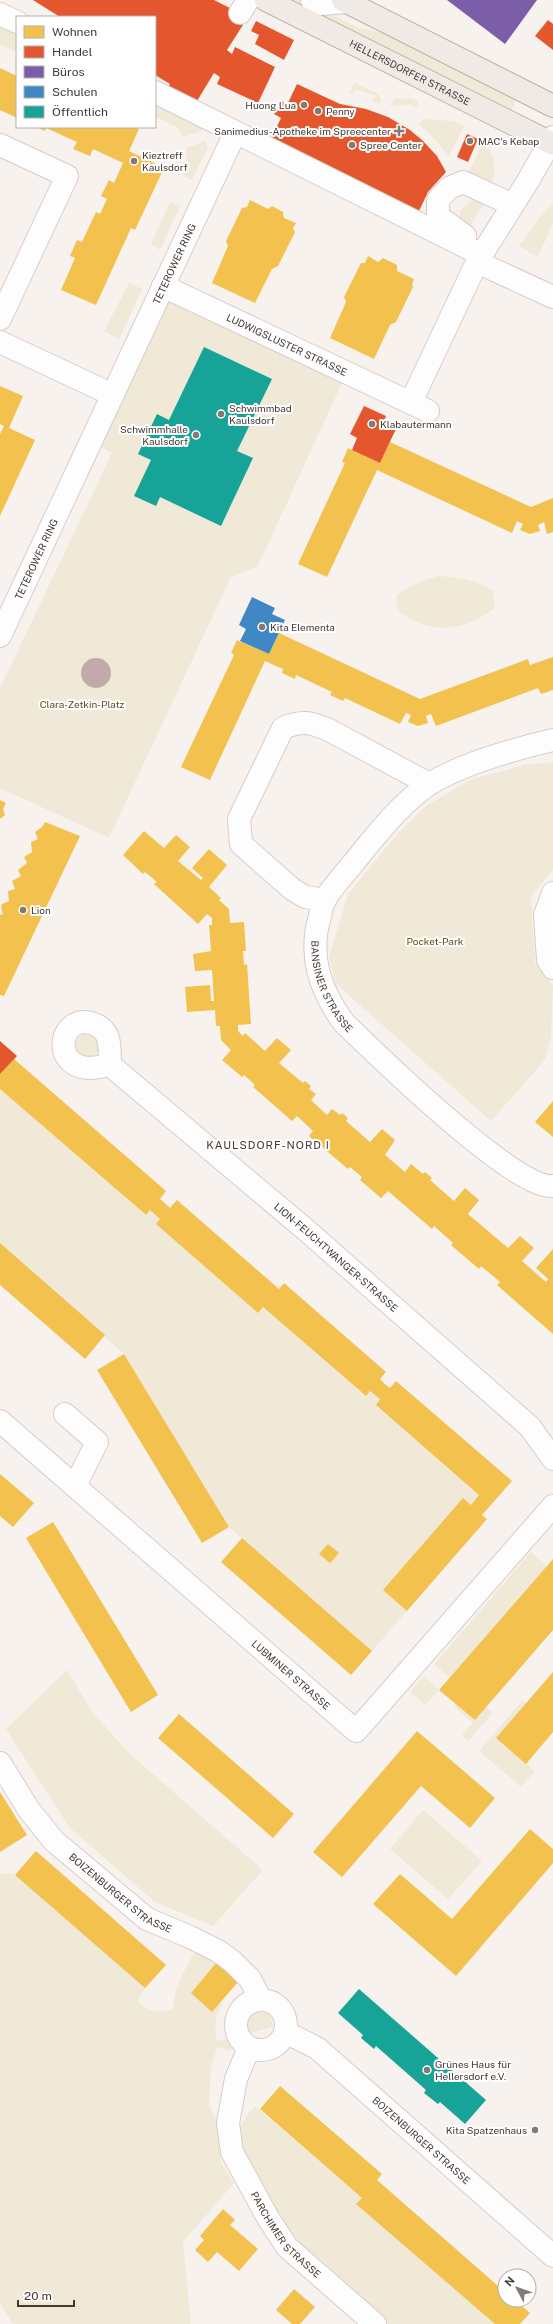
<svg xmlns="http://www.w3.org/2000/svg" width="553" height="2324" font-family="'Public Sans',sans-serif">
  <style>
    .green { fill: #f0e9d8 }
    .water { fill: #c4a9ab }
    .homes { fill: #f2c14e }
    .shops { fill: #e4572e }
    .offices { fill: #7b5ea7 }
    .schools { fill: #3f88c5 }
    .public { fill: #17a398 }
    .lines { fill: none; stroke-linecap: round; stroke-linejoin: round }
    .minor-casing { stroke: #d5cdc9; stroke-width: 24 }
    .major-casing { stroke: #bcb2a7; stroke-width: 24 }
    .minor { stroke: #fefdfd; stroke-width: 22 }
    .major { stroke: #efeae5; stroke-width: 22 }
    .poi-dot { fill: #827a75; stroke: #fff; stroke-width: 1.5 }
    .labels { text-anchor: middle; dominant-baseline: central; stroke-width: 4; stroke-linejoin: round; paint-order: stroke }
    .street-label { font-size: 10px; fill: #433933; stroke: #fff }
    .poi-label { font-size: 10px; fill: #433933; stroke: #fff; text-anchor: start }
    .park-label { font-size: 10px; fill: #5d4e18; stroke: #fff }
    .neighbourhood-label { font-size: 11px; letter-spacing: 1px; fill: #433933; stroke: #fff }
  </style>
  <rect width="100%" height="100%" fill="#f8f2ef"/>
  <!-- green -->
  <g class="green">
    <path d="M 291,0 L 303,0 L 359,28 L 388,34 L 517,98 L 511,111 Z"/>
    <path d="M 0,20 L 17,29 L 17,52 L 0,45 Z"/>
    <path d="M 355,83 L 379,94 L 381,101 L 380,104 L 372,101 L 376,96 L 356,89 L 353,94 L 349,93 Z"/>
    <path d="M 412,98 L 418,101 L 418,106 L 414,107 L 411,104 L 390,106 L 394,99 Z"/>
    <path d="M 155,99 L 204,126 L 201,131 L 183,137 L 178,128 L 155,116 Z"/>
    <path d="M 423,119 L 453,121 L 464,126 L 449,156 L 431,135 L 419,125 Z"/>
    <path d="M 484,139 C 494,152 497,170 492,184 L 468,174 Z"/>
    <path d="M 205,141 L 208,147 L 192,180 L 182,176 L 186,162 L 187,148 Z"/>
    <path d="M 474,200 L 485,202 L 467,231 L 460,224 L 460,211 L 469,202 Z"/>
    <path d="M 170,202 L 180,206 L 160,250 L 151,244 Z"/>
    <path d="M 553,203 L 553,223 L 538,257 L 519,246 L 543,213 Z"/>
    <path d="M 129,283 L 142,289 L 119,339 L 104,331 Z"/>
    <path d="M 168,298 L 343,381 L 258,566 L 231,577 L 109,838 L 0,788 L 0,688 L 112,453 L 99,446 Z"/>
    <path d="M 437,576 C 458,577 474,579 493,591 L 495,608 C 462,632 430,636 397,610 L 397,595 L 414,584 Z"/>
    <path d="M 553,762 L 553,870 L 531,897 L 535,962 C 540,972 548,976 553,986 L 551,1037 L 545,1060 L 491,1121 L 336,984 L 329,957 L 348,894 L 399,832 L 427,805 L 470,780 L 523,765 Z"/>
    <circle cx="88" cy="1045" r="12"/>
    <path d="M 0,1089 L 145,1215 L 150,1210 L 160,1219 L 156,1224 L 258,1313 L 263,1307 L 365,1396 L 370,1391 L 380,1399 L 376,1405 L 479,1495 L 471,1505 L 463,1499 L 383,1590 L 407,1611 L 372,1651 L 229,1527 L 124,1354 L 0,1243 Z"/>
    <path d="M 531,1552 L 547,1566 L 450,1678 L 434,1664 Z"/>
    <path d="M 67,1670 L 93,1713 L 129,1753 L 263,1870 L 213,1926 L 155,1902 L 69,1827 L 6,1729 Z"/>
    <path d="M 424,1676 L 439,1690 L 425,1705 L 410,1692 Z"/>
    <path d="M 523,1700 L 526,1703 L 496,1738 L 535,1771 L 521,1787 L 479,1751 Z"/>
    <path d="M 456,1704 L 475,1720 L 486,1707 L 493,1713 L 468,1741 L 462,1735 L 473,1723 L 454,1706 Z"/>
    <path d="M 423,1810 L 482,1861 L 448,1899 L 390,1849 Z"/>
    <path d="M 0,1873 L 15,1875 L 145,1988 L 137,2002 C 149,2011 158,2014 173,2009 C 174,1987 185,1970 195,1951 L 216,1963 L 191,1992 L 212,2011 L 220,2003 L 222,2005 C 215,2018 214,2027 217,2041 L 231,2038 L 231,2051 L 217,2047 L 211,2068 L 209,2104 L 217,2123 L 221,2163 L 234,2183 L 183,2242 L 191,2324 L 13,2324 L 0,2303 Z"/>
    <path d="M 257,2010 L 269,2015 L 274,2027 L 241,2035 L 240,2022 L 251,2011 Z"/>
    <path d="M 255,2106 L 362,2198 L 357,2204 L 495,2324 L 387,2324 L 304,2253 L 274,2211 L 241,2149 L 238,2132 L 247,2115 Z"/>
  </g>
  <!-- water -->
  <circle class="water" cx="96" cy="673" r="15"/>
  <!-- homes -->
  <g class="homes">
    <path d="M 0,68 L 17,76 L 17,118 L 0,110 Z"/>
    <path d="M 36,127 L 135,127 L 139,129 L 129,151 L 164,168 L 135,230 L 131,228 L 96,305 L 61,290 L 75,258 L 70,256 L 77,240 L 82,242 L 96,212 L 100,214 L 107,199 L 101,196 L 109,180 L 114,183 L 123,163 L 93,149 L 90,156 L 73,149 L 77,142 L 46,128 L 45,131 Z"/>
    <path d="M 250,200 L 268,209 L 272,206 L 283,212 L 284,218 L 296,223 L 293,228 L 295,232 L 278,266 L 272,269 L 255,303 L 212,283 L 228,246 L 226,241 L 242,208 L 247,207 Z"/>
    <path d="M 368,256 L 378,262 L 383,258 L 397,265 L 397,271 L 414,279 L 412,284 L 413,287 L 396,322 L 390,325 L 374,359 L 330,338 L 346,302 L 344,297 L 361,263 L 365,263 Z"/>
    <path d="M 0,386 L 23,396 L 9,428 L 35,440 L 0,516 L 0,434 L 4,426 L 0,424 Z"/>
    <path d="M 390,442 L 531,507 L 553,498 L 553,532 L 547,534 L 544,522 L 538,525 L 540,531 L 530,534 L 520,530 L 523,524 L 517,521 L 512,533 L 377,470 L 327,577 L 298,564 L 345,463 L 342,462 L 348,448 L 380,463 Z"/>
    <path d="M 279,633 L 420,699 L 528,659 L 530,665 L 553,657 L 553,690 L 541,694 L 538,688 L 436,726 L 431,714 L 426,716 L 428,723 L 418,726 L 408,722 L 411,715 L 406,713 L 400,724 L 345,698 L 343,701 L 330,695 L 332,692 L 296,675 L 295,679 L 282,673 L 283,669 L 265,661 L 210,780 L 181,767 L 234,655 L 231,653 L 237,640 L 269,654 Z"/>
    <path d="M 0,800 L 6,803 L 3,809 L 5,815 L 0,819 Z"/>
    <path d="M 45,822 L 80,836 L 4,996 L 0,995 L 0,915 L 3,914 L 1,907 L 2,904 L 9,901 L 8,891 L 15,889 L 12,881 L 21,876 L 18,870 L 27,863 L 24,857 L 32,852 L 31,842 L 38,839 L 35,832 L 42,827 Z"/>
    <path d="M 144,831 L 164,848 L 176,835 L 190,847 L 178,861 L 201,880 L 203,878 L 192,868 L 209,849 L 227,865 L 209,887 L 221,898 L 219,900 L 229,909 L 230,923 L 244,922 L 246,951 L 243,951 L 244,965 L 247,964 L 251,1024 L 238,1025 L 238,1031 L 243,1036 L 245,1033 L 265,1051 L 277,1038 L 291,1050 L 279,1063 L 303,1083 L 305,1081 L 311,1086 L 309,1089 L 316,1094 L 311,1100 L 327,1115 L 332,1109 L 340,1115 L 342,1113 L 348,1118 L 346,1121 L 370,1142 L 382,1129 L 395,1140 L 385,1155 L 405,1172 L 411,1164 L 423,1174 L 425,1172 L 432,1178 L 430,1180 L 454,1201 L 465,1188 L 479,1200 L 468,1214 L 508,1248 L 520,1236 L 534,1248 L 522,1261 L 546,1282 L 548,1279 L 536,1268 L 553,1249 L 553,1334 L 497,1285 L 500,1282 L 481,1266 L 479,1269 L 451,1245 L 453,1243 L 434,1226 L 432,1229 L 388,1191 L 381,1198 L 360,1180 L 362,1177 L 350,1167 L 348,1169 L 309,1136 L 313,1131 L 297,1116 L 292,1121 L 253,1087 L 255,1085 L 244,1075 L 242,1077 L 222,1060 L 231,1050 L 221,1040 L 220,1026 L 216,1026 L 215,1010 L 187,1012 L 185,987 L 210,985 L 211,1001 L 214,1001 L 212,970 L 195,971 L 193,954 L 211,951 L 209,925 L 212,925 L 212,918 L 207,914 L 198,924 L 154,884 L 157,882 L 145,872 L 143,874 L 123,855 Z"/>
    <path d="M 14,1059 L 166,1191 L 160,1199 L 166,1204 L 170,1208 L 177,1200 L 279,1289 L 284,1283 L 386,1372 L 380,1379 L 386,1385 L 390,1388 L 396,1381 L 512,1481 L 482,1515 L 487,1519 L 407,1611 L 383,1590 L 463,1498 L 471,1505 L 479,1495 L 376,1405 L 380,1399 L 370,1391 L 366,1396 L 263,1307 L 258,1313 L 156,1224 L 160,1219 L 150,1210 L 146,1215 L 0,1089 L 0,1074 Z"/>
    <path d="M 553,1101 L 553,1137 L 535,1122 Z"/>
    <path d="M 0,1243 L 105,1335 L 85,1359 L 0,1285 Z"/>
    <path d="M 124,1354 L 229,1527 L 202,1543 L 97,1370 Z"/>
    <path d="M 0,1474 L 34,1503 L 13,1527 L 0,1516 Z"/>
    <path d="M 53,1522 L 158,1695 L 131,1712 L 26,1538 Z"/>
    <path d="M 242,1538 L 372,1651 L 351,1675 L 221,1562 Z"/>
    <path d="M 328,1544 L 339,1553 L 330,1563 L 319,1554 Z"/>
    <path d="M 553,1559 L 553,1630 L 475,1720 L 439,1690 Z"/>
    <path d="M 553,1672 L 553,1732 L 526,1764 L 496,1738 Z"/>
    <path d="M 179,1714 L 294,1814 L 273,1838 L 158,1738 Z"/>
    <path d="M 417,1731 L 495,1798 L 470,1828 L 421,1786 L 342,1877 L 313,1852 Z"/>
    <path d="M 0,1792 L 27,1835 L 0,1852 Z"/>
    <path d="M 530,1829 L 553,1849 L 553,1863 L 456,1976 L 373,1904 L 400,1874 L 452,1919 Z"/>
    <path d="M 36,1851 L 166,1965 L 145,1988 L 15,1875 Z"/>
    <path d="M 216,1963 L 238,1982 L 212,2012 L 191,1993 Z"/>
    <path d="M 280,2086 L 382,2174 L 377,2180 L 505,2292 L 505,2300 L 515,2300 L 530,2313 L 520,2324 L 495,2324 L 356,2204 L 362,2198 L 260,2109 Z"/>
    <path d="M 223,2209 L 235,2220 L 230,2225 L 258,2249 L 239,2271 L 217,2252 L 208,2262 L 195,2250 L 204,2240 L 200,2236 Z"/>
    <path d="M 294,2289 L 315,2307 L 300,2324 L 292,2324 L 276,2310 Z"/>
  </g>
  <!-- shops -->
  <g class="shops">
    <path d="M 33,0 L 214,0 L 248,17 L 227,50 L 232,54 L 235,47 L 275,67 L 258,103 L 217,84 L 220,77 L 214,73 L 194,106 L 166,91 L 170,84 L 155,75 L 155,17 L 60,17 Z"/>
    <path d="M 548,20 L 553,24 L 553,50 L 535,36 Z"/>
    <path d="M 256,21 L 294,40 L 284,60 L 255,44 L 259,35 L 251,31 Z"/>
    <path d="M 297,84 L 340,104 L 366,109 L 388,117 L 410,130 L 423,141 L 437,156 L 446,172 L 428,192 L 419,211 L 270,141 L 281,118 L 274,114 L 282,101 L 287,105 Z"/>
    <path d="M 467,134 L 478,139 L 468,162 L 457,157 Z"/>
    <path d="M 364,406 L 386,416 L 383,423 L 396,429 L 380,463 L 352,450 L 357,438 L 350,434 Z"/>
    <path d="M 0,1041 L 17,1056 L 0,1074 Z"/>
  </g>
  <!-- offices -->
  <path class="offices" d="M 447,0 L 537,0 L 505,44 Z"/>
  <!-- schools -->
  <path class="schools" d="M 252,597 L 275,608 L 272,614 L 285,620 L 269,654 L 240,641 L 246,629 L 239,625 Z"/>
  <!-- public -->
  <g class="public">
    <path d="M 204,347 L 272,379 L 237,451 L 253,458 L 221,526 L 160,497 L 156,506 L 134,496 L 151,460 L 138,454 L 157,414 L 169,420 Z"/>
    <path d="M 359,1989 L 486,2100 L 465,2124 L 440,2102 L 438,2104 L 424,2093 L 426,2090 L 376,2046 L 374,2049 L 361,2038 L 363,2035 L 338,2013 Z"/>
  </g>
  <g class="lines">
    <defs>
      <g id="minor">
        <path d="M 312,0 L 320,4 L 347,2"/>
        <path d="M 240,13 L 248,0"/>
        <path d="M 0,14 L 17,22"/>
        <path d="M 155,92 L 482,255"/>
        <path d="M 0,145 L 67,176 L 0,319"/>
        <path d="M 465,236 L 438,216 L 438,200 L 449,188 L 463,182 L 513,205"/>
        <path d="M 477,262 L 553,297"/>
        <path id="s1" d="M 163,286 L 428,411"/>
        <path d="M 0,342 L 113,395"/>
        <path d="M 411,402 L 477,262 L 528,181 L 553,137"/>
        <path id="s2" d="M 0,636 L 235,133"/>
        <path id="s3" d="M 553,740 C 515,749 461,764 428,785 C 402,803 383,827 363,851 C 351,867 336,882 325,899 C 322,904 321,911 320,916 C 308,956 320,990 344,1023 C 375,1053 516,1191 553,1186"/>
        <path d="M 553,893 L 545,915 L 548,960 L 553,968"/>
        <path d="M 325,900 L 305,897 L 292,889 L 241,844 L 239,819 L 283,728 C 302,720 310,722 329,730 L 429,784"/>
        <path id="s4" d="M 110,1065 C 104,1066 96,1068 89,1068 C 48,1066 61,1009 96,1025 C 101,1027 106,1032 108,1038 C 110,1046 110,1056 110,1065 L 306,1230 L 530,1427 L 553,1459"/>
        <path d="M 65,1414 L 97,1442 L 75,1486"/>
        <path id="s5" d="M 0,1421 L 356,1731 L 553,1506"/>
        <path id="s6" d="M 0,1763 L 29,1810 L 54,1841 L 147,1919 L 190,1937 L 218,1951 L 232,1961 L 250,1979 L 261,2000"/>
        <circle cx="261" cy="2025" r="25"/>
        <path id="s7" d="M 285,2032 L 317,2048 L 553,2256"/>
        <path id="s8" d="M 249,2048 L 236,2079 L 228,2123 L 232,2152 L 268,2218 L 287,2247 L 375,2324"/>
      </g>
      <g id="major">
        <path id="s9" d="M 266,0 L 553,144"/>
        <path d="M 343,0 L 553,106"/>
      </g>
    </defs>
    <!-- minor casing -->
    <use href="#minor" class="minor-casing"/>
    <!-- major casing -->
    <use href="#major" class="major-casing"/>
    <!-- minor -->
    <use href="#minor" class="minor"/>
    <!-- major -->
    <use href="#major" class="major"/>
  </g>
  <!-- markers -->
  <g class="poi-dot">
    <circle cx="304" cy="105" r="4"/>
    <circle cx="318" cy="111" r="4"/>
    <path d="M397 125h4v4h4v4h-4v4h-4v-4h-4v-4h4z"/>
    <circle cx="470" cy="141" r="4"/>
    <circle cx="352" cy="145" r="4"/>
    <circle cx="134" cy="161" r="4"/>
    <circle cx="221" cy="414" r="4"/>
    <circle cx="372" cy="424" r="4"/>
    <circle cx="196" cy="435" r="4"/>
    <circle cx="262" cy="627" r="4"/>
    <circle cx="23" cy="910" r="4"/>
    <circle cx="427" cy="2070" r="4"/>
    <circle cx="535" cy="2130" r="4"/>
  </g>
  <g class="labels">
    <!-- street labels -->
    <g class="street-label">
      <text stroke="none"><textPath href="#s9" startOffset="161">HELLERSDORFER STRASSE</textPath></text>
      <text stroke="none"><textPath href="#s2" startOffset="411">TETEROWER RING</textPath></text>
      <text stroke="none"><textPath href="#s1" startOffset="137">LUDWIGSLUSTER STRASSE</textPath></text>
      <text stroke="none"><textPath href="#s2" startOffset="85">TETEROWER RING</textPath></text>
      <text stroke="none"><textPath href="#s3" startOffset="380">BANSINER STRASSE</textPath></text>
      <text stroke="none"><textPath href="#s4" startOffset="448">LION-FEUCHTWANGER-STRASSE</textPath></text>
      <text stroke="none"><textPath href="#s5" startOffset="386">LUBMINER STRASSE</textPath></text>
      <text stroke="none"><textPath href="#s6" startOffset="180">BOIZENBURGER STRASSE</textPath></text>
      <text stroke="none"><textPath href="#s7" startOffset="175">BOIZENBURGER STRASSE</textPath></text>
      <text stroke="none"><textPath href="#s8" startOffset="207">PARCHIMER STRASSE</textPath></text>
    </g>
    <!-- poi labels -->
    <g class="poi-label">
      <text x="296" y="105" text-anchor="end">Huong Lua</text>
      <text x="326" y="111">Penny</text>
      <text x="391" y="131" text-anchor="end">Sanimedius-Apotheke im Spreecenter</text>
      <text x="478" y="141">MAC's Kebap</text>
      <text x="360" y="145">Spree Center</text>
      <text x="142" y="155">Kieztreff<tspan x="142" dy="12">Kaulsdorf</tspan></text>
      <text x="229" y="408">Schwimmbad<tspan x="229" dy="12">Kaulsdorf</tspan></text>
      <text x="380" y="424">Klabautermann</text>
      <text x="188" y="429" text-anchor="end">Schwimmhalle<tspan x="188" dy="12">Kaulsdorf</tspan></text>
      <text x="270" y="627">Kita Elementa</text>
      <text x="31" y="910">Lion</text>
      <text x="435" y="2064">Grünes Haus für<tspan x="435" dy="12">Hellersdorf e.V.</tspan></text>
      <text x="527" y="2130" text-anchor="end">Kita Spatzenhaus</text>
    </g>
    <!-- park labels -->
    <g class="park-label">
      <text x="82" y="704">Clara-Zetkin-Platz</text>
      <text x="435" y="941">Pocket-Park</text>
    </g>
    <!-- neighbourhood labels -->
    <g class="neighbourhood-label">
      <text x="268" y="1145">KAULSDORF-NORD I</text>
    </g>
  </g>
  <!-- legend -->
  <rect x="16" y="16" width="140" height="112" fill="#ffffff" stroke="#b4b0ad"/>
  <rect x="24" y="26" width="20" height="12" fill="#f2c14e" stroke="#b4b0ad"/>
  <text x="52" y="36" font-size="12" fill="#433933">Wohnen</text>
  <rect x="24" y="46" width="20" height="12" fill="#e4572e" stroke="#b4b0ad"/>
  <text x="52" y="56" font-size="12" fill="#433933">Handel</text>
  <rect x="24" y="66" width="20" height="12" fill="#7b5ea7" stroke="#b4b0ad"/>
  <text x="52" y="76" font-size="12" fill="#433933">Büros</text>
  <rect x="24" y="86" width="20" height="12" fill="#3f88c5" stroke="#b4b0ad"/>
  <text x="52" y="96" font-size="12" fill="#433933">Schulen</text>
  <rect x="24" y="106" width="20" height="12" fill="#17a398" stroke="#b4b0ad"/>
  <text x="52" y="116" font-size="12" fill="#433933">Öffentlich</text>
  <!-- north arrow -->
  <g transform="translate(517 2288) rotate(311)"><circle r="19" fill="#ffffff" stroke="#b4b0ad"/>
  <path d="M0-3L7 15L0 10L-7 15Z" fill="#827a75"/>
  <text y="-6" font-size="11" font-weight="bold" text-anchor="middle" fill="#433933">N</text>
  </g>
  <!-- scale -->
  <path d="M18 2300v6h56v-6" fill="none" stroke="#433933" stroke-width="2"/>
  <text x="24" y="2300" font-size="12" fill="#433933" stroke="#ffffff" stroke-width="3" paint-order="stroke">20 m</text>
</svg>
